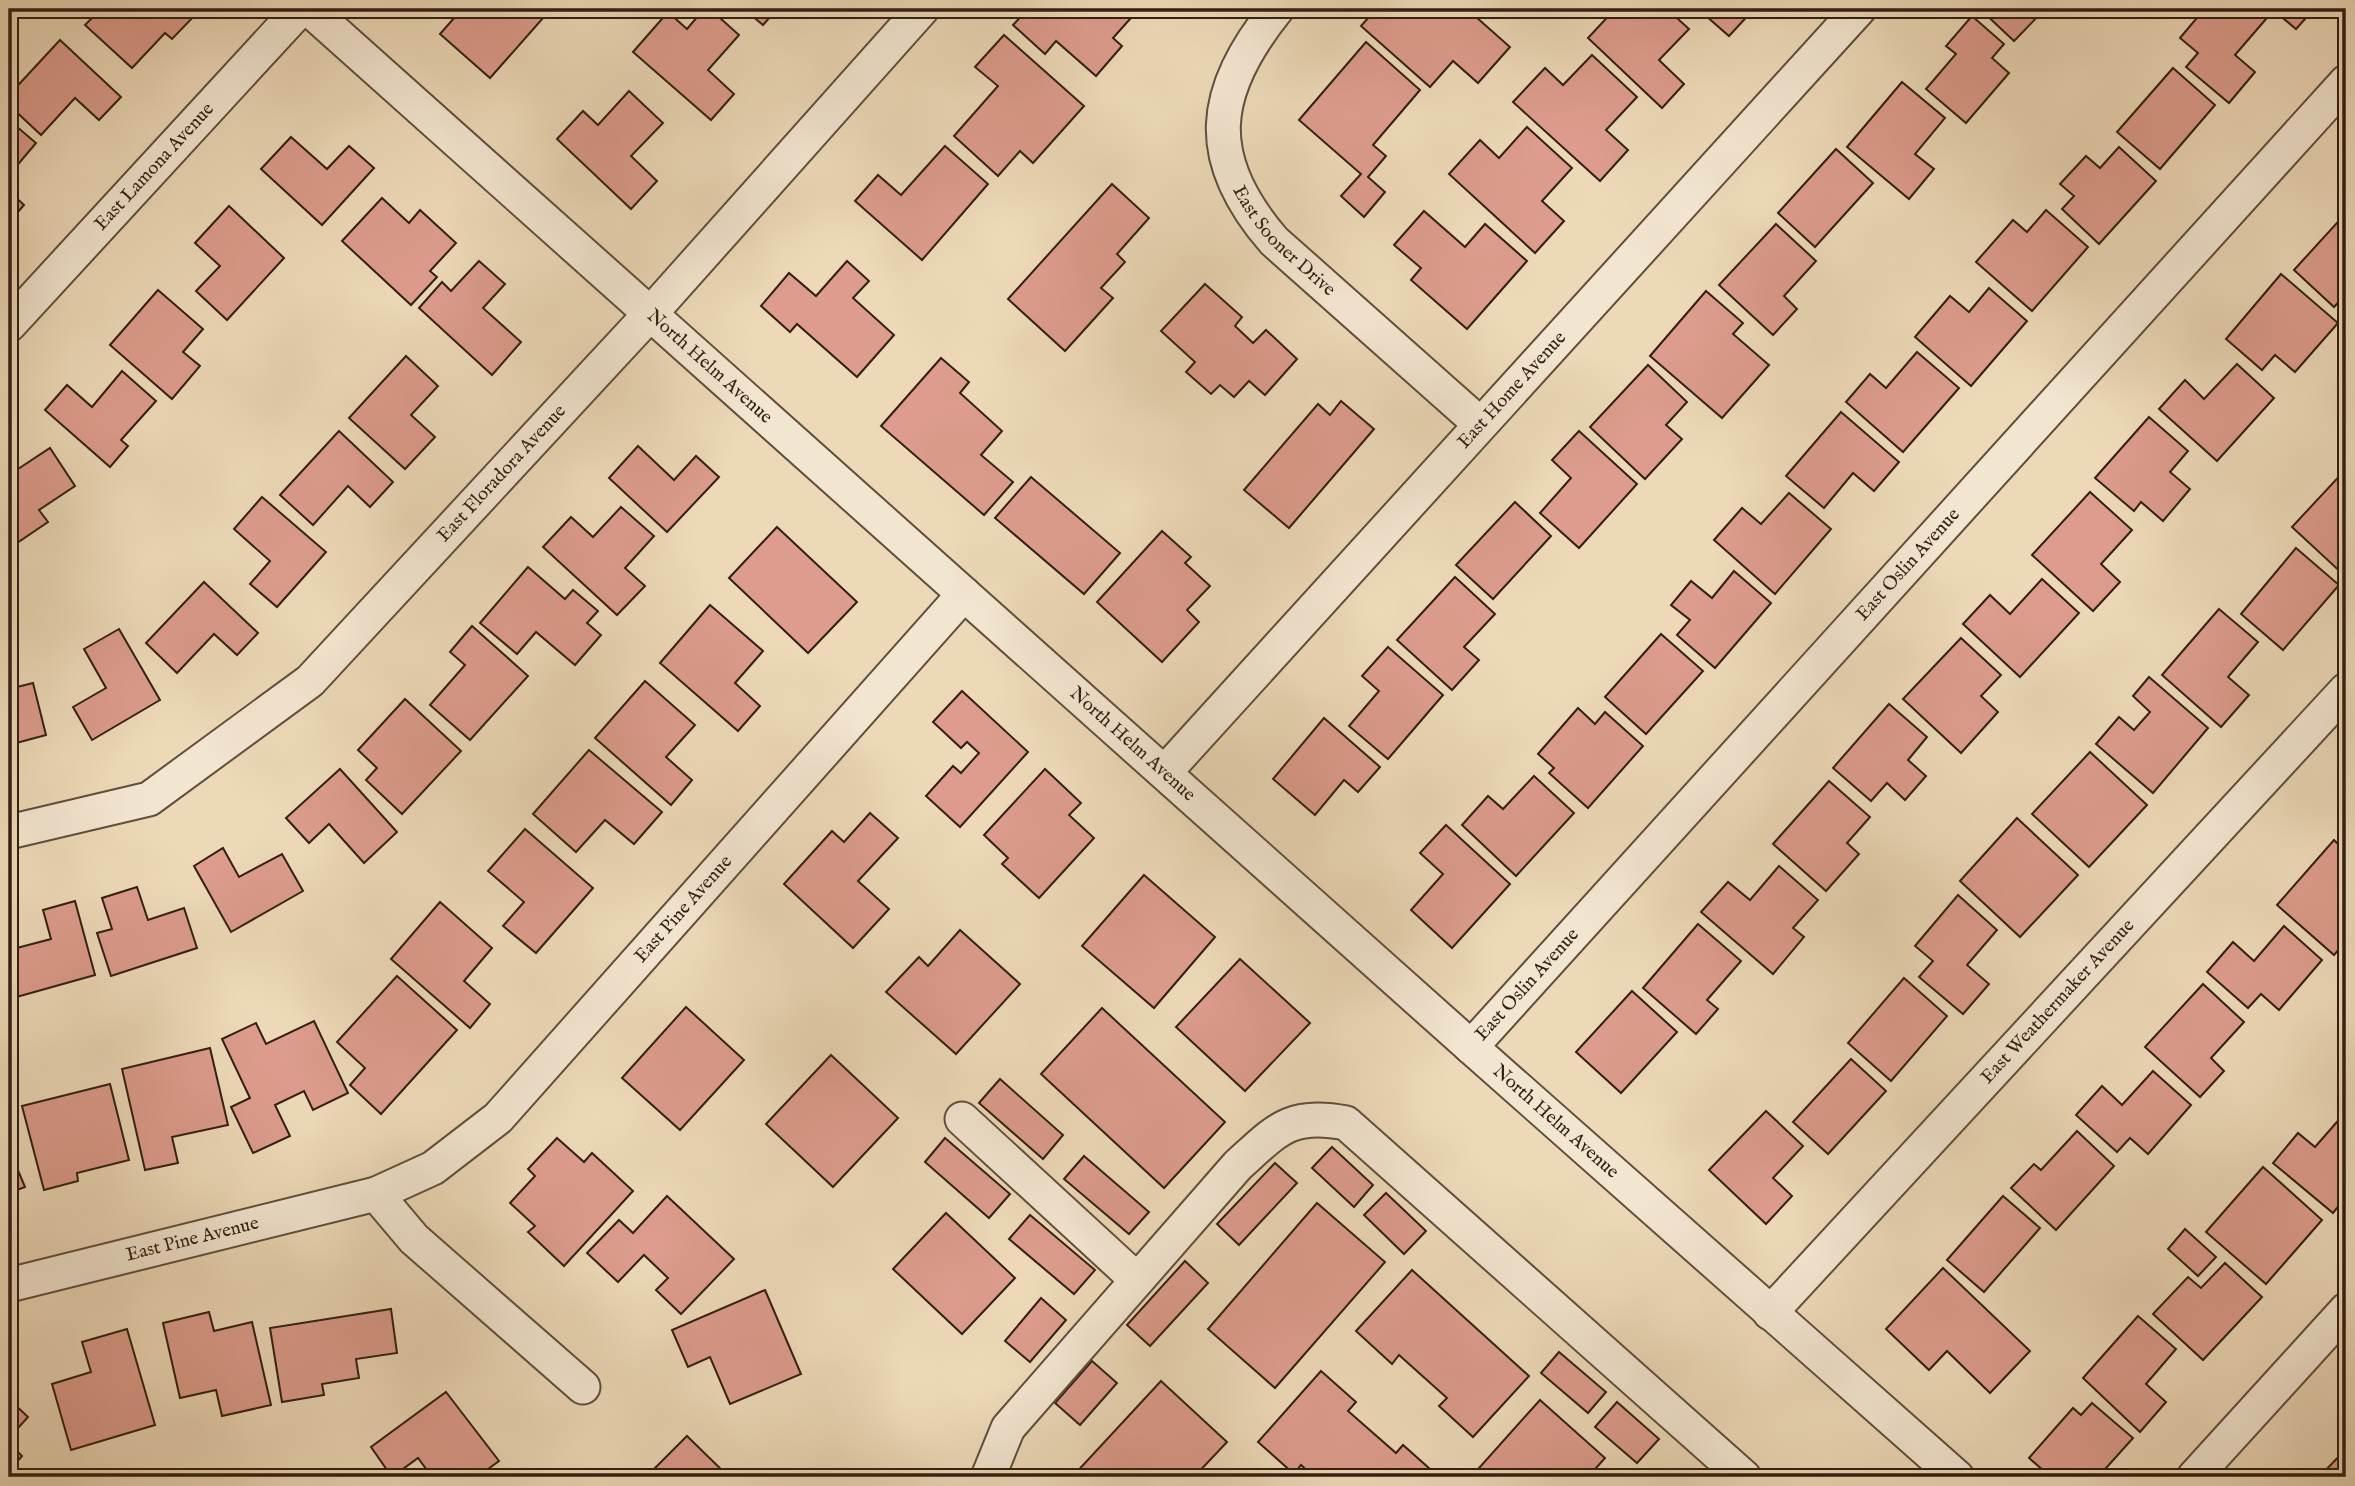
<svg xmlns="http://www.w3.org/2000/svg" width="2355" height="1486" font-family="'IM FELL English',serif">
  <style>
    .building { fill: #dd9c8d; stroke: #311f12; stroke-width: 2 }
    .lines { fill: none; stroke-linecap: round; stroke-linejoin: round }
    .minor-casing { stroke: #604e3c; stroke-width: 37 }
    .minor { stroke: #f3e6d1; stroke-width: 33 }
    .labels { text-anchor: middle; dominant-baseline: central; stroke-width: 6; stroke-linejoin: round; paint-order: stroke }
    .street-label { font-size: 19px; fill: #311f12; stroke: #f3e6d1 }
  </style>
  <rect width="100%" height="100%" fill="#edd9b8"/>
  <filter id="stains"><feTurbulence type="fractalNoise" baseFrequency=".00286" numOctaves="4"/><feColorMatrix values="0 0 0 0 .2 0 0 0 0 .09 0 0 0 0 .02 0 0 0 .5 -.17"/></filter>
  <radialGradient id="worn" r=".72"><stop offset=".6" stop-color="#630" stop-opacity="0"/><stop offset="1" stop-color="#630" stop-opacity=".3"/></radialGradient>
  <!-- building -->
  <g class="building">
    <path d="M 101,9 L 196,9 L 199,11 L 172,39 L 165,33 L 132,68 L 85,25 Z"/>
    <path d="M 462,9 L 551,9 L 490,78 L 440,34 Z"/>
    <path d="M 704,9 L 710,9 L 739,35 L 708,70 L 734,94 L 711,120 L 633,52 L 668,12 L 687,29 Z"/>
    <path d="M 744,9 L 777,9 L 763,25 Z"/>
    <path d="M 1028,9 L 1139,9 L 1113,38 L 1122,46 L 1096,76 L 1056,41 L 1045,54 L 1013,25 Z"/>
    <path d="M 1376,9 L 1420,9 L 1424,12 L 1427,9 L 1467,9 L 1510,47 L 1478,83 L 1453,61 L 1430,87 L 1361,26 Z"/>
    <path d="M 1483,9 L 1502,9 L 1493,18 Z"/>
    <path d="M 1615,9 L 1667,9 L 1689,29 L 1659,60 L 1684,84 L 1662,108 L 1588,38 Z"/>
    <path d="M 1698,9 L 1754,9 L 1729,36 Z"/>
    <path d="M 1980,9 L 2045,9 L 2014,41 Z"/>
    <path d="M 2198,9 L 2254,9 L 2266,19 L 2235,55 L 2255,72 L 2229,103 L 2186,67 L 2198,53 L 2180,38 L 2202,12 Z"/>
    <path d="M 2272,9 L 2314,9 L 2296,29 Z"/>
    <path d="M 1972,16 L 2004,44 L 1992,58 L 2009,73 L 1966,123 L 1926,89 L 1956,54 L 1946,46 Z"/>
    <path d="M 1004,35 L 1084,106 L 1033,163 L 1020,151 L 998,176 L 954,136 L 998,86 L 975,67 Z"/>
    <path d="M 60,40 L 121,97 L 99,120 L 75,98 L 41,135 L 9,105 L 9,95 Z"/>
    <path d="M 1366,42 L 1420,90 L 1373,145 L 1386,156 L 1368,177 L 1385,192 L 1364,217 L 1341,196 L 1361,174 L 1299,120 Z"/>
    <path d="M 1592,55 L 1637,97 L 1606,130 L 1628,150 L 1600,181 L 1513,102 L 1545,68 L 1563,85 Z"/>
    <path d="M 2173,68 L 2215,105 L 2160,169 L 2117,132 Z"/>
    <path d="M 1902,82 L 1945,118 L 1915,154 L 1934,169 L 1909,199 L 1847,147 Z"/>
    <path d="M 629,91 L 663,123 L 631,156 L 657,181 L 631,209 L 557,139 L 583,111 L 598,125 Z"/>
    <path d="M 9,120 L 36,143 L 9,175 Z"/>
    <path d="M 1527,127 L 1572,168 L 1542,201 L 1564,221 L 1535,253 L 1449,174 L 1480,140 L 1499,158 Z"/>
    <path d="M 291,137 L 327,169 L 349,146 L 374,168 L 322,225 L 261,169 Z"/>
    <path d="M 945,146 L 988,184 L 922,260 L 855,201 L 878,175 L 901,195 Z"/>
    <path d="M 2119,147 L 2156,181 L 2099,244 L 2062,209 L 2074,196 L 2060,184 L 2086,156 L 2100,168 Z"/>
    <path d="M 1836,149 L 1873,183 L 1815,247 L 1778,213 Z"/>
    <path d="M 1112,184 L 1149,218 L 1117,254 L 1125,262 L 1101,288 L 1113,298 L 1065,351 L 1008,299 Z"/>
    <path d="M 9,191 L 24,205 L 9,222 Z"/>
    <path d="M 382,198 L 409,223 L 420,210 L 456,243 L 430,271 L 437,277 L 411,305 L 342,241 Z"/>
    <path d="M 229,206 L 284,258 L 227,320 L 196,291 L 220,266 L 195,243 Z"/>
    <path d="M 2046,210 L 2088,247 L 2032,311 L 1976,262 L 2013,220 L 2027,232 Z"/>
    <path d="M 1424,211 L 1465,247 L 1485,224 L 1527,261 L 1467,329 L 1411,280 L 1421,268 L 1394,245 Z"/>
    <path d="M 2346,213 L 2346,294 L 2334,307 L 2294,270 Z"/>
    <path d="M 1776,224 L 1816,261 L 1784,296 L 1797,309 L 1773,335 L 1719,285 Z"/>
    <path d="M 479,261 L 505,284 L 483,308 L 521,342 L 492,375 L 419,308 L 442,282 L 451,291 Z"/>
    <path d="M 847,261 L 869,281 L 853,298 L 894,335 L 857,377 L 797,324 L 790,332 L 761,306 L 789,273 L 816,296 Z"/>
    <path d="M 2281,274 L 2338,323 L 2295,372 L 2275,355 L 2262,370 L 2226,339 Z"/>
    <path d="M 1205,284 L 1242,317 L 1235,326 L 1253,343 L 1266,330 L 1297,359 L 1265,395 L 1249,381 L 1234,397 L 1220,385 L 1211,394 L 1186,372 L 1195,362 L 1161,331 Z"/>
    <path d="M 1989,288 L 2027,321 L 1971,386 L 1915,337 L 1950,296 L 1969,312 Z"/>
    <path d="M 158,290 L 203,329 L 183,352 L 200,366 L 172,399 L 110,345 Z"/>
    <path d="M 1706,291 L 1743,323 L 1733,334 L 1769,365 L 1722,418 L 1650,356 Z"/>
    <path d="M 1917,352 L 1959,388 L 1903,452 L 1846,402 L 1870,374 L 1886,388 Z"/>
    <path d="M 406,356 L 438,386 L 411,415 L 435,437 L 405,469 L 349,418 Z"/>
    <path d="M 941,358 L 969,382 L 960,393 L 1002,431 L 981,455 L 1013,482 L 984,515 L 881,426 Z"/>
    <path d="M 2237,364 L 2274,398 L 2217,461 L 2159,409 L 2185,380 L 2204,399 Z"/>
    <path d="M 1648,365 L 1687,402 L 1666,425 L 1682,439 L 1645,479 L 1590,427 Z"/>
    <path d="M 122,371 L 156,401 L 121,440 L 128,446 L 110,467 L 45,410 L 67,385 L 92,407 Z"/>
    <path d="M 1341,401 L 1374,429 L 1289,528 L 1244,490 L 1318,404 L 1330,415 Z"/>
    <path d="M 1841,412 L 1899,462 L 1874,491 L 1853,473 L 1824,508 L 1786,476 Z"/>
    <path d="M 2149,417 L 2188,451 L 2170,472 L 2190,489 L 2163,521 L 2141,502 L 2134,511 L 2095,478 Z"/>
    <path d="M 339,431 L 393,482 L 370,507 L 348,486 L 313,525 L 280,495 Z"/>
    <path d="M 1579,431 L 1637,484 L 1579,548 L 1540,513 L 1571,478 L 1552,460 Z"/>
    <path d="M 638,446 L 674,480 L 696,456 L 719,477 L 667,532 L 609,478 Z"/>
    <path d="M 50,448 L 75,486 L 39,510 L 48,522 L 14,545 L 9,536 L 9,475 Z"/>
    <path d="M 2346,469 L 2346,577 L 2292,527 Z"/>
    <path d="M 1031,477 L 1120,553 L 1084,594 L 995,518 Z"/>
    <path d="M 2090,492 L 2132,530 L 2101,564 L 2120,582 L 2093,611 L 2032,555 Z"/>
    <path d="M 1789,493 L 1831,529 L 1775,594 L 1714,540 L 1742,508 L 1761,524 Z"/>
    <path d="M 262,497 L 326,552 L 277,607 L 250,584 L 270,561 L 234,529 Z"/>
    <path d="M 1515,502 L 1551,536 L 1493,599 L 1456,565 Z"/>
    <path d="M 621,507 L 654,536 L 625,568 L 645,586 L 617,615 L 543,547 L 571,517 L 593,537 Z"/>
    <path d="M 777,527 L 857,602 L 808,653 L 729,578 Z"/>
    <path d="M 1162,531 L 1191,557 L 1185,563 L 1210,586 L 1187,610 L 1199,622 L 1162,662 L 1097,602 Z"/>
    <path d="M 2296,548 L 2339,585 L 2283,650 L 2241,614 Z"/>
    <path d="M 528,567 L 565,599 L 573,590 L 598,611 L 587,623 L 601,635 L 575,665 L 536,632 L 517,654 L 480,623 Z"/>
    <path d="M 1734,571 L 1771,603 L 1715,668 L 1677,635 L 1690,620 L 1671,605 L 1691,581 L 1712,598 Z"/>
    <path d="M 1455,577 L 1495,614 L 1464,647 L 1479,660 L 1452,690 L 1397,640 Z"/>
    <path d="M 2042,579 L 2079,613 L 2020,677 L 1963,624 L 1990,595 L 2010,614 Z"/>
    <path d="M 204,582 L 258,633 L 237,655 L 214,634 L 177,673 L 146,643 Z"/>
    <path d="M 710,605 L 763,651 L 735,683 L 760,706 L 738,731 L 660,663 Z"/>
    <path d="M 2219,609 L 2258,642 L 2228,677 L 2249,695 L 2221,727 L 2162,675 Z"/>
    <path d="M 472,626 L 528,676 L 470,740 L 430,705 L 465,665 L 450,652 Z"/>
    <path d="M 119,629 L 160,700 L 92,740 L 73,707 L 106,688 L 84,649 Z"/>
    <path d="M 1661,634 L 1703,671 L 1646,734 L 1605,697 Z"/>
    <path d="M 1961,638 L 2001,675 L 1981,696 L 1998,712 L 1961,753 L 1903,699 Z"/>
    <path d="M 1388,647 L 1443,695 L 1388,759 L 1349,726 L 1379,691 L 1362,676 Z"/>
    <path d="M 2149,677 L 2208,728 L 2153,793 L 2096,744 L 2119,717 L 2134,730 L 2150,712 L 2133,696 Z"/>
    <path d="M 645,681 L 695,725 L 666,757 L 692,780 L 671,805 L 595,738 Z"/>
    <path d="M 33,683 L 46,735 L 9,745 L 9,689 Z"/>
    <path d="M 962,691 L 1028,752 L 960,827 L 926,796 L 953,766 L 961,773 L 979,753 L 967,742 L 961,748 L 933,722 Z"/>
    <path d="M 405,699 L 461,751 L 402,814 L 366,780 L 377,768 L 358,750 Z"/>
    <path d="M 1889,704 L 1927,737 L 1908,760 L 1926,776 L 1905,800 L 1887,783 L 1871,801 L 1833,768 Z"/>
    <path d="M 1578,708 L 1595,724 L 1605,712 L 1643,746 L 1588,808 L 1549,773 L 1554,768 L 1538,754 Z"/>
    <path d="M 1324,718 L 1380,767 L 1358,792 L 1344,780 L 1315,815 L 1273,779 Z"/>
    <path d="M 589,750 L 662,812 L 634,844 L 605,820 L 576,852 L 533,814 Z"/>
    <path d="M 2090,752 L 2147,805 L 2089,867 L 2032,814 Z"/>
    <path d="M 340,769 L 397,832 L 364,863 L 329,824 L 309,843 L 286,818 Z"/>
    <path d="M 1045,769 L 1081,803 L 1069,815 L 1094,838 L 1039,898 L 1002,864 L 1008,858 L 984,835 Z"/>
    <path d="M 1534,776 L 1574,813 L 1516,876 L 1462,825 L 1488,796 L 1503,809 Z"/>
    <path d="M 1829,781 L 1870,817 L 1847,843 L 1859,854 L 1826,891 L 1773,844 Z"/>
    <path d="M 870,813 L 898,838 L 858,881 L 889,909 L 853,948 L 784,884 L 832,831 L 844,842 Z"/>
    <path d="M 2017,818 L 2078,875 L 2020,937 L 1960,881 Z"/>
    <path d="M 1446,825 L 1510,884 L 1452,948 L 1411,910 L 1443,874 L 1420,853 Z"/>
    <path d="M 525,829 L 593,888 L 536,953 L 503,926 L 524,902 L 488,871 Z"/>
    <path d="M 2334,840 L 2346,852 L 2346,941 L 2334,955 L 2277,905 Z"/>
    <path d="M 223,848 L 239,877 L 282,854 L 303,891 L 231,932 L 194,866 Z"/>
    <path d="M 1779,866 L 1818,900 L 1793,928 L 1804,937 L 1773,974 L 1701,912 L 1728,882 L 1750,900 Z"/>
    <path d="M 1144,875 L 1215,937 L 1154,1008 L 1082,946 Z"/>
    <path d="M 137,887 L 148,920 L 184,908 L 197,948 L 111,976 L 97,933 L 112,929 L 102,898 Z"/>
    <path d="M 1958,895 L 1997,930 L 1967,965 L 1989,984 L 1963,1014 L 1919,977 L 1933,961 L 1915,946 Z"/>
    <path d="M 75,901 L 95,975 L 13,998 L 9,981 L 9,950 L 51,939 L 43,910 Z"/>
    <path d="M 440,902 L 492,948 L 464,981 L 490,1004 L 470,1028 L 391,959 Z"/>
    <path d="M 1698,924 L 1741,961 L 1707,1000 L 1718,1009 L 1696,1034 L 1643,988 Z"/>
    <path d="M 2284,926 L 2322,960 L 2279,1010 L 2261,994 L 2248,1008 L 2207,972 L 2233,942 L 2254,961 Z"/>
    <path d="M 960,930 L 1020,984 L 956,1054 L 886,992 L 919,957 L 928,966 Z"/>
    <path d="M 1240,959 L 1310,1023 L 1245,1091 L 1176,1027 Z"/>
    <path d="M 397,976 L 457,1030 L 381,1114 L 350,1085 L 365,1068 L 337,1042 Z"/>
    <path d="M 1904,978 L 1947,1016 L 1891,1081 L 1848,1043 Z"/>
    <path d="M 2203,984 L 2244,1022 L 2211,1058 L 2224,1071 L 2200,1097 L 2145,1047 Z"/>
    <path d="M 1632,991 L 1677,1032 L 1621,1093 L 1576,1052 Z"/>
    <path d="M 686,1007 L 744,1060 L 680,1130 L 622,1078 Z"/>
    <path d="M 1102,1008 L 1225,1122 L 1164,1188 L 1041,1074 Z"/>
    <path d="M 314,1021 L 348,1093 L 313,1110 L 304,1091 L 275,1105 L 290,1136 L 253,1153 L 231,1107 L 250,1098 L 222,1039 L 256,1023 L 266,1044 Z"/>
    <path d="M 210,1048 L 228,1125 L 172,1137 L 178,1163 L 145,1170 L 122,1069 Z"/>
    <path d="M 831,1055 L 898,1118 L 833,1187 L 766,1124 Z"/>
    <path d="M 1851,1059 L 1886,1091 L 1828,1154 L 1793,1122 Z"/>
    <path d="M 2153,1071 L 2191,1105 L 2148,1154 L 2130,1138 L 2117,1152 L 2076,1115 L 2102,1086 L 2122,1105 Z"/>
    <path d="M 1000,1079 L 1063,1135 L 1043,1159 L 979,1103 Z"/>
    <path d="M 110,1084 L 129,1160 L 77,1173 L 78,1181 L 44,1190 L 22,1106 Z"/>
    <path d="M 1766,1111 L 1803,1146 L 1773,1178 L 1792,1196 L 1766,1224 L 1709,1170 Z"/>
    <path d="M 2343,1115 L 2346,1118 L 2346,1197 L 2333,1213 L 2273,1163 L 2298,1133 L 2315,1147 Z"/>
    <path d="M 2077,1131 L 2114,1166 L 2056,1230 L 2011,1188 L 2034,1164 L 2041,1170 Z"/>
    <path d="M 557,1138 L 584,1162 L 592,1153 L 633,1191 L 564,1266 L 528,1232 L 535,1226 L 510,1203 L 535,1176 L 528,1169 Z"/>
    <path d="M 945,1138 L 1010,1194 L 989,1218 L 925,1162 Z"/>
    <path d="M 1332,1147 L 1373,1185 L 1354,1207 L 1312,1168 Z"/>
    <path d="M 9,1149 L 25,1187 L 9,1193 Z"/>
    <path d="M 1084,1156 L 1149,1212 L 1129,1234 L 1064,1179 Z"/>
    <path d="M 1275,1163 L 1297,1183 L 1239,1245 L 1217,1224 Z"/>
    <path d="M 2263,1167 L 2322,1220 L 2266,1284 L 2206,1232 Z"/>
    <path d="M 1386,1193 L 1426,1231 L 1404,1254 L 1364,1215 Z"/>
    <path d="M 667,1196 L 734,1259 L 681,1314 L 656,1290 L 668,1278 L 644,1255 L 618,1282 L 587,1253 L 619,1220 L 633,1233 Z"/>
    <path d="M 2003,1196 L 2040,1228 L 1984,1292 L 1947,1260 Z"/>
    <path d="M 1317,1203 L 1385,1262 L 1275,1388 L 1208,1329 Z"/>
    <path d="M 946,1213 L 1015,1278 L 962,1334 L 893,1269 Z"/>
    <path d="M 1030,1215 L 1095,1270 L 1074,1294 L 1009,1239 Z"/>
    <path d="M 2185,1229 L 2216,1257 L 2198,1276 L 2168,1249 Z"/>
    <path d="M 1185,1261 L 1208,1283 L 1150,1346 L 1127,1325 Z"/>
    <path d="M 2225,1263 L 2262,1297 L 2203,1360 L 2153,1314 L 2188,1277 L 2201,1288 Z"/>
    <path d="M 1943,1268 L 2030,1351 L 1990,1393 L 1947,1351 L 1929,1370 L 1886,1329 Z"/>
    <path d="M 1412,1270 L 1529,1376 L 1473,1437 L 1439,1406 L 1447,1398 L 1399,1355 L 1392,1364 L 1356,1331 Z"/>
    <path d="M 765,1290 L 801,1374 L 730,1404 L 710,1357 L 688,1367 L 672,1330 Z"/>
    <path d="M 1041,1298 L 1066,1320 L 1030,1362 L 1005,1341 Z"/>
    <path d="M 391,1309 L 397,1353 L 356,1359 L 359,1378 L 322,1384 L 324,1395 L 282,1402 L 270,1328 Z"/>
    <path d="M 209,1312 L 214,1331 L 252,1322 L 271,1405 L 222,1416 L 216,1390 L 180,1398 L 163,1323 Z"/>
    <path d="M 2138,1316 L 2176,1349 L 2146,1384 L 2166,1402 L 2140,1432 L 2083,1378 Z"/>
    <path d="M 127,1329 L 155,1425 L 71,1450 L 52,1384 L 91,1372 L 82,1342 Z"/>
    <path d="M 1559,1352 L 1606,1392 L 1588,1413 L 1541,1373 Z"/>
    <path d="M 1092,1361 L 1117,1383 L 1080,1425 L 1055,1403 Z"/>
    <path d="M 1321,1371 L 1356,1402 L 1348,1411 L 1396,1453 L 1403,1445 L 1439,1477 L 1314,1477 L 1301,1465 L 1294,1474 L 1258,1442 Z"/>
    <path d="M 1161,1381 L 1227,1442 L 1194,1477 L 1072,1477 Z"/>
    <path d="M 446,1392 L 499,1461 L 477,1477 L 432,1477 L 418,1458 L 392,1477 L 371,1447 Z"/>
    <path d="M 9,1399 L 28,1417 L 9,1438 Z"/>
    <path d="M 1540,1400 L 1605,1458 L 1588,1477 L 1471,1477 Z"/>
    <path d="M 1617,1402 L 1659,1439 L 1637,1463 L 1595,1427 Z"/>
    <path d="M 2092,1403 L 2133,1438 L 2098,1477 L 2051,1477 L 2029,1458 L 2073,1408 L 2081,1415 Z"/>
    <path d="M 687,1436 L 729,1477 L 646,1477 Z"/>
    <path d="M 9,1443 L 22,1456 L 9,1471 Z"/>
    <path d="M 2346,1449 L 2346,1477 L 2319,1477 Z"/>
  </g>
  <g class="lines">
    <defs>
      <g id="minor">
        <path id="s1" d="M 309,9 L 1471,1047 L 1957,1477"/>
        <path id="s2" d="M 1277,9 C 1210,92 1202,158 1274,241 L 1480,424"/>
        <path id="s3" d="M 9,325 L 300,9"/>
        <path id="s4" d="M 1165,772 L 1859,9"/>
        <path id="s5" d="M 9,832 L 149,799 L 310,681 L 650,314 L 922,9"/>
        <path id="s6" d="M 1471,1047 L 2346,82"/>
        <path d="M 962,1119 L 1137,1280"/>
        <path id="s7" d="M 376,1194 L 433,1168 L 498,1118 L 964,594"/>
        <path id="s8" d="M 9,1285 L 376,1194 L 414,1239 L 583,1387"/>
        <path id="s9" d="M 1770,1313 L 2346,690"/>
        <path d="M 988,1477 L 1008,1428 L 1238,1165 C 1277,1130 1290,1112 1346,1123 L 1744,1477"/>
        <path d="M 2194,1477 L 2346,1310"/>
      </g>
    </defs>
    <!-- minor casing -->
    <use href="#minor" class="minor-casing"/>
    <!-- minor -->
    <use href="#minor" class="minor"/>
  </g>
  <g class="labels">
    <!-- street labels -->
    <g class="street-label">
      <text stroke="none"><textPath href="#s3" startOffset="215">East Lamona Avenue</textPath></text>
      <text stroke="none"><textPath href="#s2" startOffset="266">East Sooner Drive</textPath></text>
      <text stroke="none"><textPath href="#s1" startOffset="537">North Helm Avenue</textPath></text>
      <text stroke="none"><textPath href="#s4" startOffset="516">East Home Avenue</textPath></text>
      <text stroke="none"><textPath href="#s5" startOffset="626">East Floradora Avenue</textPath></text>
      <text stroke="none"><textPath href="#s6" startOffset="651">East Oslin Avenue</textPath></text>
      <text stroke="none"><textPath href="#s1" startOffset="1104">North Helm Avenue</textPath></text>
      <text stroke="none"><textPath href="#s7" startOffset="424">East Pine Avenue</textPath></text>
      <text stroke="none"><textPath href="#s6" startOffset="84">East Oslin Avenue</textPath></text>
      <text stroke="none"><textPath href="#s9" startOffset="424">East Weathermaker Avenue</textPath></text>
      <text stroke="none"><textPath href="#s1" startOffset="1671">North Helm Avenue</textPath></text>
      <text stroke="none"><textPath href="#s8" startOffset="189">East Pine Avenue</textPath></text>
    </g>
  </g>
  <!-- margin -->
  <rect width="2355" height="1486" fill="none" stroke="#edd9b8" stroke-width="35"/>
  <rect x="10" y="10" width="2334" height="1465" fill="none" stroke="#311f12" stroke-width="3.5"/>
  <rect x="18" y="18" width="2320" height="1451" fill="none" stroke="#311f12" stroke-width="2"/>
  <rect width="100%" height="100%" filter="url(#stains)"/>
  <rect width="100%" height="100%" fill="url(#worn)"/>
</svg>
